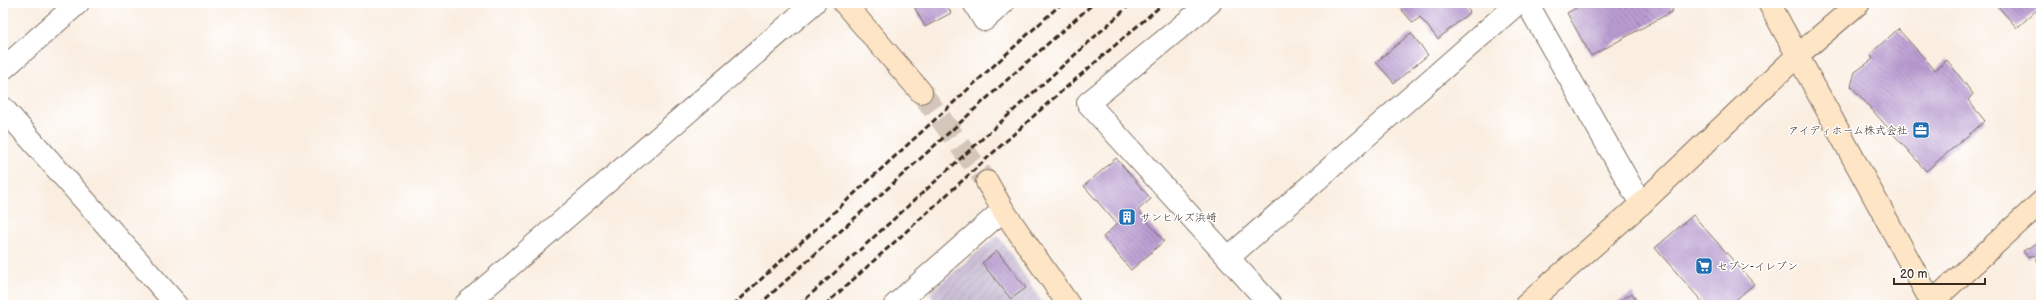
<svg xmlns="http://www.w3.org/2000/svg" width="2044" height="308" font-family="'Balsamiq Sans','Klee One',sans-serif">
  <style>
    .industrial { fill: url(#industrial-furrows) }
    .building { fill: url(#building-back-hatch) }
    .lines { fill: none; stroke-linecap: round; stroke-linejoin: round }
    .secondary-tunnel { stroke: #d4c7ba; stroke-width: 22; stroke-dasharray: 22 11; stroke-linecap: butt }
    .street-casing { stroke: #7e6f62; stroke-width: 24 }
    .secondary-casing { stroke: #7e6f62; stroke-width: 24 }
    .street { stroke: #fff; stroke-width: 22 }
    .secondary { stroke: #fde5c5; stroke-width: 22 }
    .rail { stroke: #3b2a1e; stroke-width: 3; stroke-dasharray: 6 3; stroke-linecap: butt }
    .labels { text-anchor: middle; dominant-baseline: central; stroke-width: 3; stroke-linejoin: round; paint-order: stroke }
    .poi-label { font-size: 11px; fill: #3b2a1e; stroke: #fff; text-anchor: start }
  </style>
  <defs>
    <pattern id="industrial-furrows" width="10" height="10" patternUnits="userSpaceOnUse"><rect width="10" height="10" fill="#cbbfd5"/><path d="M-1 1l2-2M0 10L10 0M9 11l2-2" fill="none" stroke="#afa4b6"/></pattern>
    <pattern id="building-back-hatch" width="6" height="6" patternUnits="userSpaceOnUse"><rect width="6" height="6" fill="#ba9cd2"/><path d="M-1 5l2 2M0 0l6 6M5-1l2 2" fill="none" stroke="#987faa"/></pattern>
  </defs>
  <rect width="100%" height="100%" fill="#fff"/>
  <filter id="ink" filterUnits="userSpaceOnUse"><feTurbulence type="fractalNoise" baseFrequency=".025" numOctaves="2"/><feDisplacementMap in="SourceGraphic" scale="8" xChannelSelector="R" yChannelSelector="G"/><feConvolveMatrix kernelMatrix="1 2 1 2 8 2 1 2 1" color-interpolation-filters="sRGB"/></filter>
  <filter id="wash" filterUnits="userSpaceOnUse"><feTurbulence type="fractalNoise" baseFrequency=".012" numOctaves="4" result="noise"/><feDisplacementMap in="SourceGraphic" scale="16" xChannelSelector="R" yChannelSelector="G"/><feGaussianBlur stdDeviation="0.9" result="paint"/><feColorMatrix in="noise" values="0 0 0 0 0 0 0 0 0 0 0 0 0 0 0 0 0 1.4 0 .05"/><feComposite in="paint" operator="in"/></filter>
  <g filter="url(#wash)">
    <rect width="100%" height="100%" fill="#faeee1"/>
    <!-- industrial -->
    <path class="industrial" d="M 998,235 L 1044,305 L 939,305 L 929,293 Z"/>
    <g id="blocks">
      <!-- building -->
      <g class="building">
        <path d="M 912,3 L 946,3 L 951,13 L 925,27 Z"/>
        <path d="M 1396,3 L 1463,3 L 1470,12 L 1438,39 L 1420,17 L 1413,23 Z"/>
        <path d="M 1585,3 L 1669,3 L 1673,11 L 1591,56 L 1567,13 Z"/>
        <path d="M 1995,3 L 2041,3 L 2041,6 L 2017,28 Z"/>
        <path d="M 1898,29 L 1935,70 L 1947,60 L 1973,94 L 1968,100 L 1985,121 L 1926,171 L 1851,86 L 1855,72 L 1873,59 L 1870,54 Z"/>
        <path d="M 1411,33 L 1428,55 L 1394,83 L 1376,62 Z"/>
        <path d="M 1116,158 L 1151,199 L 1138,210 L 1164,241 L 1131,270 L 1103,237 L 1117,224 L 1084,186 Z"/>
        <path d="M 1693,215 L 1754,284 L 1730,305 L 1705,305 L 1655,248 Z"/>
        <path d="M 2041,241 L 2041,267 L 2034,255 L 2028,258 L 2023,251 Z"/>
        <path d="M 997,251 L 1026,288 L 1011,299 L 982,263 Z"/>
        <path d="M 1632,293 L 1639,305 L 1614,305 Z"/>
      </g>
    </g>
  </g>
  <g filter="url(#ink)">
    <use href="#blocks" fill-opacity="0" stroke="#7e6f62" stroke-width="1"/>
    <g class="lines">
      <!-- secondary-tunnel -->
      <path class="secondary-tunnel" d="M 921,92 L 987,182"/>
      <defs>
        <g id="street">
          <path d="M 974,3 L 984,20 L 1003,3"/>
          <path d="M 1210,3 L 1088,103 L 1271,305"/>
          <path d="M 1527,3 L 1641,204"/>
          <path d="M 3,69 L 78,3"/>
          <path d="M 3,108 L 177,305"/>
          <path d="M 1229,257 L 1518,3"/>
          <path d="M 465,305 L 814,3"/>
          <path d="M 895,305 L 1003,210"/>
        </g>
        <g id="secondary">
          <path d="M 844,3 L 921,92"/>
          <path d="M 1769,3 L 1933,305"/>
          <path d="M 987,182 L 1003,210 L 1069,305"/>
          <path d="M 1932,302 L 2041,202"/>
          <path d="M 1526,305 L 1641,204 L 1798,55 L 1859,3"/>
        </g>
      </defs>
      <!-- street casing -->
      <use href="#street" class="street-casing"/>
      <!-- secondary casing -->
      <use href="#secondary" class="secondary-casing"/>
      <!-- street -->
      <use href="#street" class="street"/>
      <!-- secondary -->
      <use href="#secondary" class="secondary"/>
      <!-- rail -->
      <g class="rail">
        <path d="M 733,305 L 1062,3"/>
        <path d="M 759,305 L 1018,70 L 1094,3"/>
        <path d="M 799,305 L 1132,3"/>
        <path d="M 825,305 L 1047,104 L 1164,3"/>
      </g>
    </g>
  </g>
  <!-- icons -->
  <defs>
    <symbol id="office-square" viewBox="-11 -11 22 22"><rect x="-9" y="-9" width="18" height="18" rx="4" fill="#1f6fb2" stroke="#fff"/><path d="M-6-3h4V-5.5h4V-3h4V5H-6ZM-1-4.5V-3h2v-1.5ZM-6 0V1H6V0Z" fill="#fff"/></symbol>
    <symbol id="building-square" viewBox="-11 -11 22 22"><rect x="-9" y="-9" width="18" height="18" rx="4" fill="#1f6fb2" stroke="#fff"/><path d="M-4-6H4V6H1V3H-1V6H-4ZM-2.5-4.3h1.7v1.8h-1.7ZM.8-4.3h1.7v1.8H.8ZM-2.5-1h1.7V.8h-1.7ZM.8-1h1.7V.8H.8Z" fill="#fff"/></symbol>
    <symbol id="supermarket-square" viewBox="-11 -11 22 22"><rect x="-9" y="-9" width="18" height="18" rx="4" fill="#1f6fb2" stroke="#fff"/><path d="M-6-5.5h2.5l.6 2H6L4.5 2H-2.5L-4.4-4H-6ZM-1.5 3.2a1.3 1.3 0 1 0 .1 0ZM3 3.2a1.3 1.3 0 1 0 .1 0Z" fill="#fff"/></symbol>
  </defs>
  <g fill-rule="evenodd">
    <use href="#office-square" x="1911" y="120" width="20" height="20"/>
    <use href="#building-square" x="1117" y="207" width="20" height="20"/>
    <use href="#supermarket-square" x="1694" y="256" width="20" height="20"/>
  </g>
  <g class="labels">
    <!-- poi labels -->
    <g class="poi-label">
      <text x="1908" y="130" text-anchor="end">アイディホーム株式会社</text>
      <text x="1140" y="217">サンヒルズ浜崎</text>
      <text x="1717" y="266">セブン-イレブン</text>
    </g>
  </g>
  <!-- margin -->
  <rect width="2044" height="308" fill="none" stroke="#fff" stroke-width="16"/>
  <!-- scale -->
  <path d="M1894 278v6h91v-6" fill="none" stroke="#3b2a1e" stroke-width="2"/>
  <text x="1900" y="278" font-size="12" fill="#3b2a1e" stroke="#ffffff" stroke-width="3" paint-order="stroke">20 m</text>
</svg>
